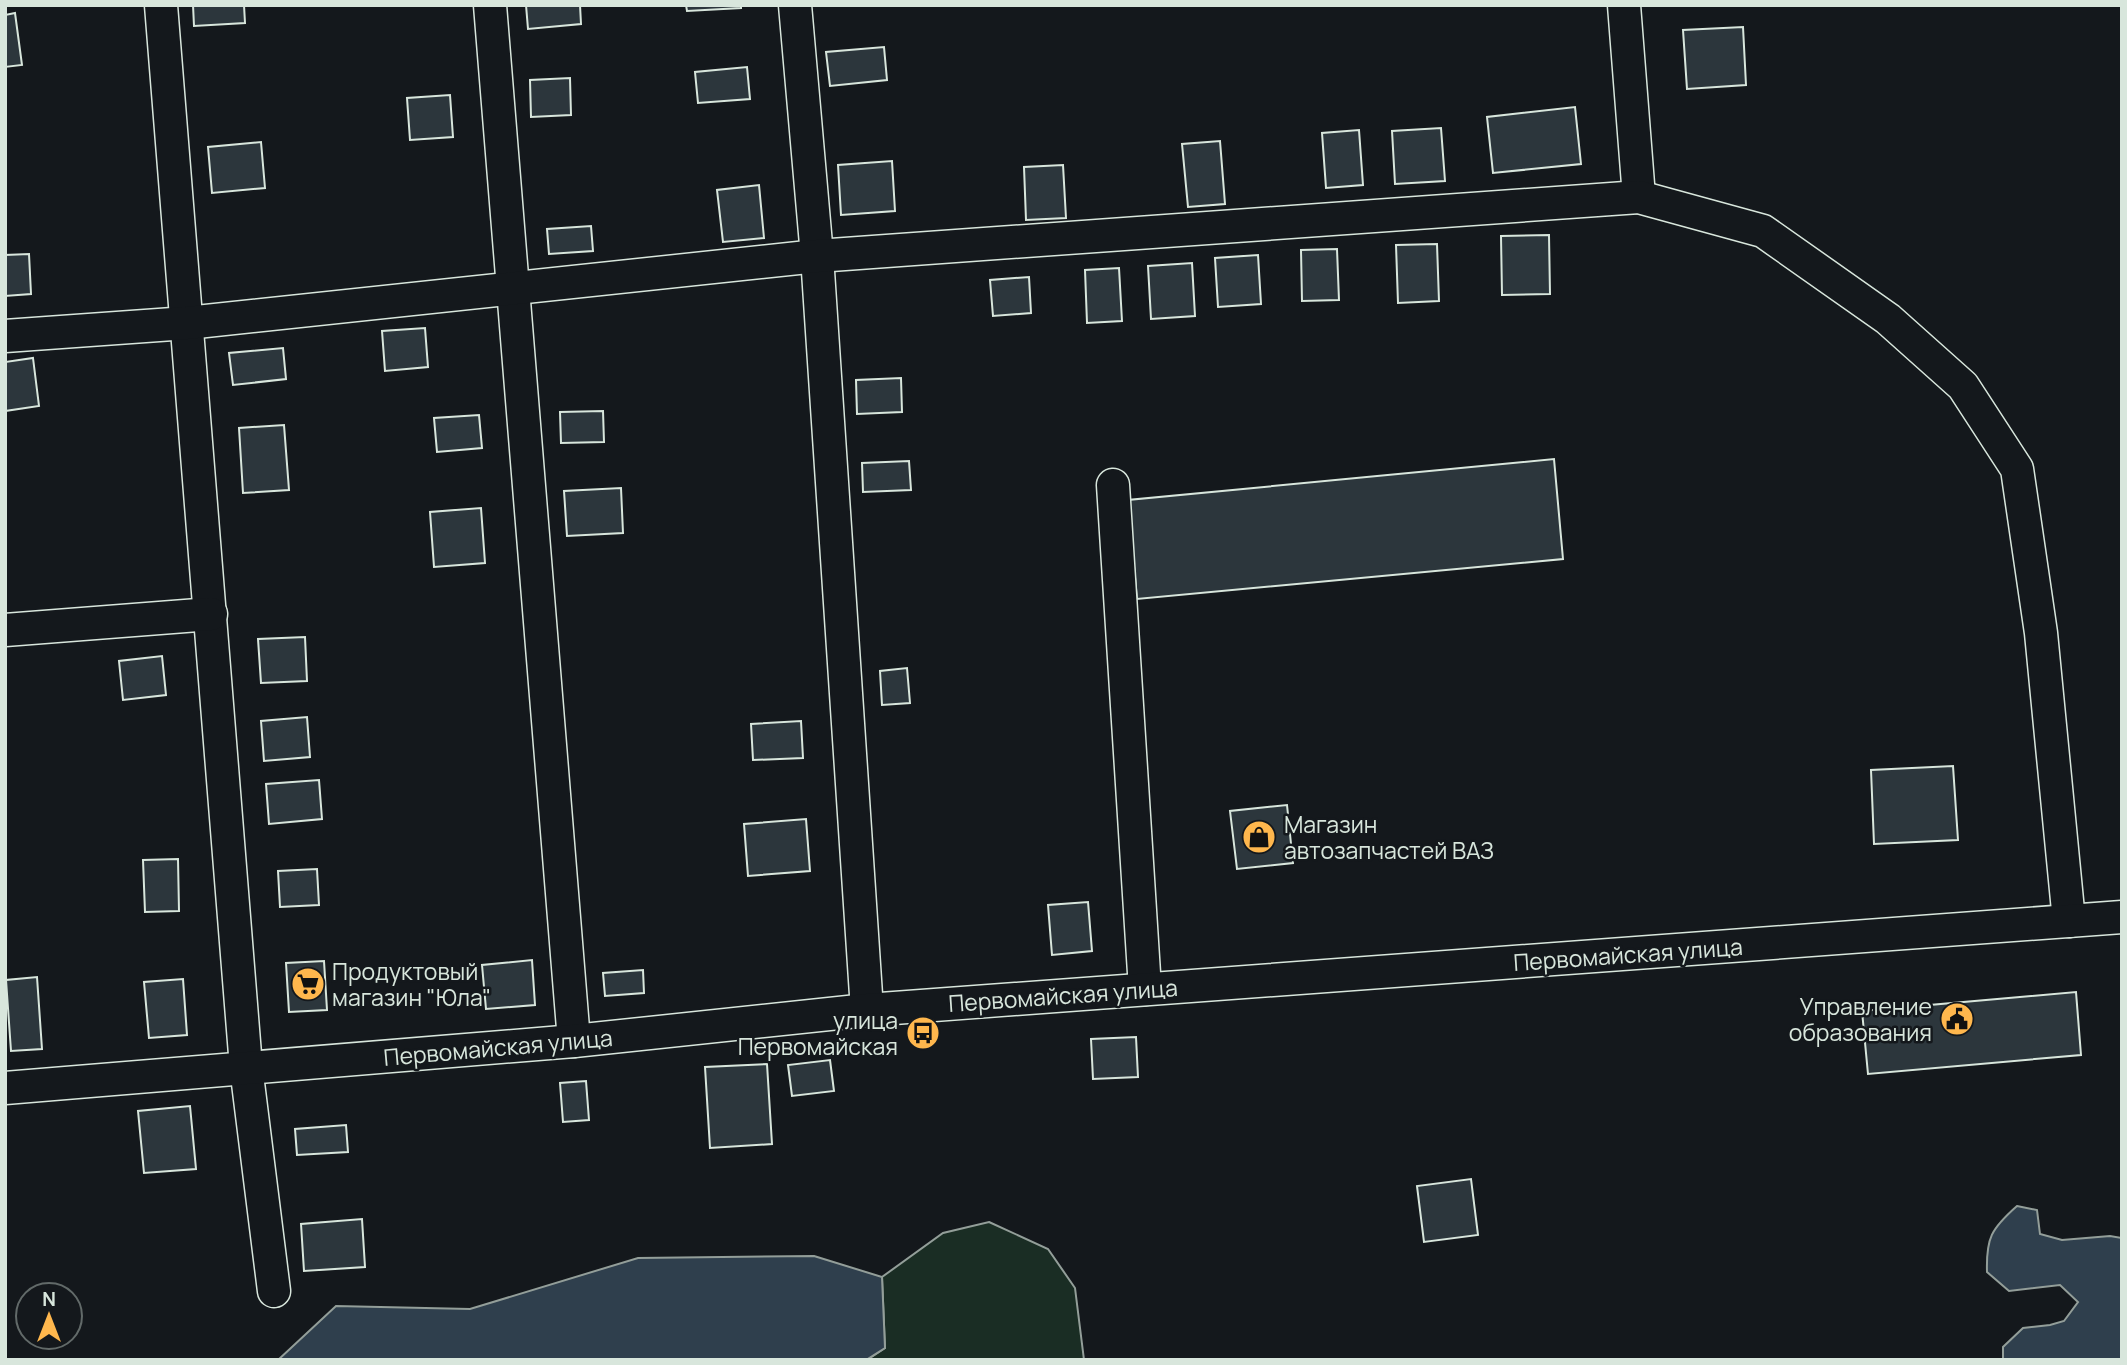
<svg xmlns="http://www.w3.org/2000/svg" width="2127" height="1365" font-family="Manrope,sans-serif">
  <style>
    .green { fill: #1a2d24; stroke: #939e99; stroke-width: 2 }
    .water { fill: #2f3f4d; stroke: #939e99; stroke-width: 2 }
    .building { fill: #2c363c; stroke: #d8e6dc; stroke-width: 2 }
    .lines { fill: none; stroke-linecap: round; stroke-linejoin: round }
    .minor-casing { stroke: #d8e6dc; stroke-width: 35 }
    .minor { stroke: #14181c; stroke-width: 32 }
    .labels { text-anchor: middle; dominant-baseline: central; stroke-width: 5; stroke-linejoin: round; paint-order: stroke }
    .poi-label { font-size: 23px; fill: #d8e6dc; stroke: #14181c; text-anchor: start }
    .street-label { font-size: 23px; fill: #d8e6dc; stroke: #14181c }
  </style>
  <rect width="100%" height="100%" fill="#14181c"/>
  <!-- green -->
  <path class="green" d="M 989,1222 L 1048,1249 L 1075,1288 L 1084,1360 L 867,1360 L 885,1348 L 882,1277 L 943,1233 Z"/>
  <!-- water -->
  <g class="water">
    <path d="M 2017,1206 L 2037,1210 L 2040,1234 L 2062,1240 L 2110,1236 L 2122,1238 L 2122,1360 L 2003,1360 L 2003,1347 L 2023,1328 L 2050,1325 L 2064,1321 L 2078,1302 L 2060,1285 L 2009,1291 L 1987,1272 C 1986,1238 1991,1229 2017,1206 Z"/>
    <path d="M 814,1256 L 882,1277 L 885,1348 L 866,1360 L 278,1360 L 336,1306 L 470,1309 L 638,1258 Z"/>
  </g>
  <!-- building -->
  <g class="building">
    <path d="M 193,5 L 244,5 L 245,23 L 194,26 Z"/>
    <path d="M 526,5 L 580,5 L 581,24 L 528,29 Z"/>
    <path d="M 686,5 L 741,5 L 741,8 L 687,11 Z"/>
    <path d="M 15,13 L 22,65 L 5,67 L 5,15 Z"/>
    <path d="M 1743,27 L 1746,85 L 1687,89 L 1683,30 Z"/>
    <path d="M 884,47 L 887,80 L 830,86 L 826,52 Z"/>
    <path d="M 747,67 L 750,99 L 698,103 L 695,72 Z"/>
    <path d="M 570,78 L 571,115 L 531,117 L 530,80 Z"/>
    <path d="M 450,95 L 453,137 L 410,140 L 407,98 Z"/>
    <path d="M 1575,107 L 1581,164 L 1493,173 L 1487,117 Z"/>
    <path d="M 1441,128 L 1445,181 L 1395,184 L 1392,131 Z"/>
    <path d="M 1359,130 L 1363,185 L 1326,188 L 1322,133 Z"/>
    <path d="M 1220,141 L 1225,204 L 1188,207 L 1182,144 Z"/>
    <path d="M 261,142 L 265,188 L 212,193 L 208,147 Z"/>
    <path d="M 892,161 L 895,211 L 841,215 L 838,165 Z"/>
    <path d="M 1063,165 L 1066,218 L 1026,220 L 1024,167 Z"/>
    <path d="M 759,185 L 764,238 L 723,242 L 717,190 Z"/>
    <path d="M 591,226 L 593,251 L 549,254 L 547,229 Z"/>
    <path d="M 1549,235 L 1550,294 L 1502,295 L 1501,236 Z"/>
    <path d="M 1437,244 L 1439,301 L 1398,303 L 1396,245 Z"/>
    <path d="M 1337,249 L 1339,300 L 1302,301 L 1301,250 Z"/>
    <path d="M 29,254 L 31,294 L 5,296 L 5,255 Z"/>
    <path d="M 1258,255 L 1261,304 L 1218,307 L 1215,258 Z"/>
    <path d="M 1192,263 L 1195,316 L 1151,319 L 1148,266 Z"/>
    <path d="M 1119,268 L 1122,321 L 1087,323 L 1085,270 Z"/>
    <path d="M 1029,277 L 1031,313 L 993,316 L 990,280 Z"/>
    <path d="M 425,328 L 428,367 L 385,371 L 382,331 Z"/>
    <path d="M 283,348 L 286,379 L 233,385 L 229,353 Z"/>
    <path d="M 33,358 L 39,406 L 5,411 L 5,362 Z"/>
    <path d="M 901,378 L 902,412 L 857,414 L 856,380 Z"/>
    <path d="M 603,411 L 604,442 L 561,443 L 560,412 Z"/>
    <path d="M 479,415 L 482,448 L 437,452 L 434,418 Z"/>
    <path d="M 284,425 L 289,490 L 243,493 L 239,428 Z"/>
    <path d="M 1554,459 L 1563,559 L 1137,599 L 1128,500 Z"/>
    <path d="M 909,461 L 911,490 L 863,492 L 862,463 Z"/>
    <path d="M 621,488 L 623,533 L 567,536 L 564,491 Z"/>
    <path d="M 481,508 L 485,563 L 434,567 L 430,512 Z"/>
    <path d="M 305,637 L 307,681 L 261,683 L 258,639 Z"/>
    <path d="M 162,656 L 166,695 L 123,700 L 119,661 Z"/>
    <path d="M 907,668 L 910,703 L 882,705 L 880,671 Z"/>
    <path d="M 307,717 L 310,757 L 264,761 L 261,721 Z"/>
    <path d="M 801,721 L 803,758 L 753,760 L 751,724 Z"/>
    <path d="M 1953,766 L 1958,840 L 1874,844 L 1871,770 Z"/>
    <path d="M 319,780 L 322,819 L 269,824 L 266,784 Z"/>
    <path d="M 1287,805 L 1293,863 L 1237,869 L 1230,811 Z"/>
    <path d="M 806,819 L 810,871 L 748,876 L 744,824 Z"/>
    <path d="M 178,859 L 179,911 L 145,912 L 143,860 Z"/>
    <path d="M 317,869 L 319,905 L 280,907 L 278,871 Z"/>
    <path d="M 1088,902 L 1092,951 L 1052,955 L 1048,905 Z"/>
    <path d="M 532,960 L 535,1005 L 486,1009 L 482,965 Z"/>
    <path d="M 324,961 L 327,1010 L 289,1012 L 286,963 Z"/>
    <path d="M 643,970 L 644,993 L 605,996 L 603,973 Z"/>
    <path d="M 37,977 L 42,1049 L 11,1051 L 6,980 Z"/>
    <path d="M 183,979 L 187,1035 L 149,1038 L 144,982 Z"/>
    <path d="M 2076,992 L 2081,1055 L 1868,1074 L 1862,1011 Z"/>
    <path d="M 1136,1037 L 1138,1077 L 1093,1079 L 1091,1039 Z"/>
    <path d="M 830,1060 L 834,1091 L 792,1096 L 788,1065 Z"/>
    <path d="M 767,1064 L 772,1144 L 710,1148 L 705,1067 Z"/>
    <path d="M 586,1081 L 589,1120 L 563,1122 L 560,1083 Z"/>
    <path d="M 190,1106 L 196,1169 L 144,1173 L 138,1111 Z"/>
    <path d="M 346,1125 L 348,1152 L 297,1155 L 295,1129 Z"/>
    <path d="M 1471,1179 L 1478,1235 L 1424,1242 L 1417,1186 Z"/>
    <path d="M 362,1219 L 365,1267 L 304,1271 L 301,1224 Z"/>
  </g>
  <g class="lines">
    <defs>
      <g id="minor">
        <path d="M 161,5 L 246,1067 L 274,1291"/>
        <path d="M 490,5 L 574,1041"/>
        <path d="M 795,5 L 817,256 L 867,1010"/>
        <path d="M 1624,5 L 1639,197"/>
        <path d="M 5,336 L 187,323 L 817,256 L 1639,197 L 1763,231 L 1888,319 L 1963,386 L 2017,469 L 2041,633 L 2069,921"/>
        <path d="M 1113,485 L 1145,989"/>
        <path d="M 5,630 L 211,614"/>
        <path d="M 5,1088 L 574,1041 L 867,1010 L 2122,917"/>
      </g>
    </defs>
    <!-- minor casing -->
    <use href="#minor" class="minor-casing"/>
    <!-- minor -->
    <use href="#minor" class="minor"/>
  </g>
  <!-- icons -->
  <defs>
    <symbol id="shop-disc" viewBox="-11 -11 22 22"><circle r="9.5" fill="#ffb74d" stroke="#14181c"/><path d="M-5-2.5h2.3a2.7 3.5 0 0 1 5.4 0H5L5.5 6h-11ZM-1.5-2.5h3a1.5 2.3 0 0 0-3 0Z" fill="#111"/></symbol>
    <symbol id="supermarket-disc" viewBox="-11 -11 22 22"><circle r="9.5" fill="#ffb74d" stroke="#14181c"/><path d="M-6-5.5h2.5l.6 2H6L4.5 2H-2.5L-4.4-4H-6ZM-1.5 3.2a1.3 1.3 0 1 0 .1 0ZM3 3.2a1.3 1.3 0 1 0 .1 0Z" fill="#111"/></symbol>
    <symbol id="civic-disc" viewBox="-11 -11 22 22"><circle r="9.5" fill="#ffb74d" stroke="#14181c"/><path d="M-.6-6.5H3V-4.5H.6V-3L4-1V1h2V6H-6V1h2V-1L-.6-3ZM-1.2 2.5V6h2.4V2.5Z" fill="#111"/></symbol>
    <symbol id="bus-disc" viewBox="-11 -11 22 22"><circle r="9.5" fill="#ffb74d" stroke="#14181c"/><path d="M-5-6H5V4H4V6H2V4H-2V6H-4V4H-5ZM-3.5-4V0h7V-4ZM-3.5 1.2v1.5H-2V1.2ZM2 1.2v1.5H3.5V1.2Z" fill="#111"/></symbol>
  </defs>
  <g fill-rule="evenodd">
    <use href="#shop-disc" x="1240" y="818" width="38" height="38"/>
    <use href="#supermarket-disc" x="289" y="965" width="38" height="38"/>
    <use href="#civic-disc" x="1938" y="1000" width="38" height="38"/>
    <use href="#bus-disc" x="904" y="1014" width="38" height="38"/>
  </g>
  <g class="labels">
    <!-- poi labels -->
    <g class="poi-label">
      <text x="1284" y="824">Магазин<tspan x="1284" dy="26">автозапчастей ВАЗ</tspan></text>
      <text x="332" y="971">Продуктовый<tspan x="332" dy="26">магазин "Юла"</tspan></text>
      <text x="1932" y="1006" text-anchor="end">Управление<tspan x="1932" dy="26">образования</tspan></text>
      <text x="898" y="1020" text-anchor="end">улица<tspan x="898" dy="26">Первомайская</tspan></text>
    </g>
    <!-- street labels -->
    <g class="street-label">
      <text transform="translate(1628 954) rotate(-4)">Первомайская улица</text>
      <text transform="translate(1063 995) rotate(-4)">Первомайская улица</text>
      <text transform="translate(498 1047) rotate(-5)">Первомайская улица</text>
    </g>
  </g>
  <!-- border -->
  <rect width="2127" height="1365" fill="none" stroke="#d8e6dc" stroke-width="14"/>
  <!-- north arrow -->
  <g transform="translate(49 1316)"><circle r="33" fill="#14181c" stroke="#626a69" stroke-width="2"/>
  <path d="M0-5L12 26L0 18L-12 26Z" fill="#ffb74d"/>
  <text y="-10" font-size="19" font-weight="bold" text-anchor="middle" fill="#d8e6dc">N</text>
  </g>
</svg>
